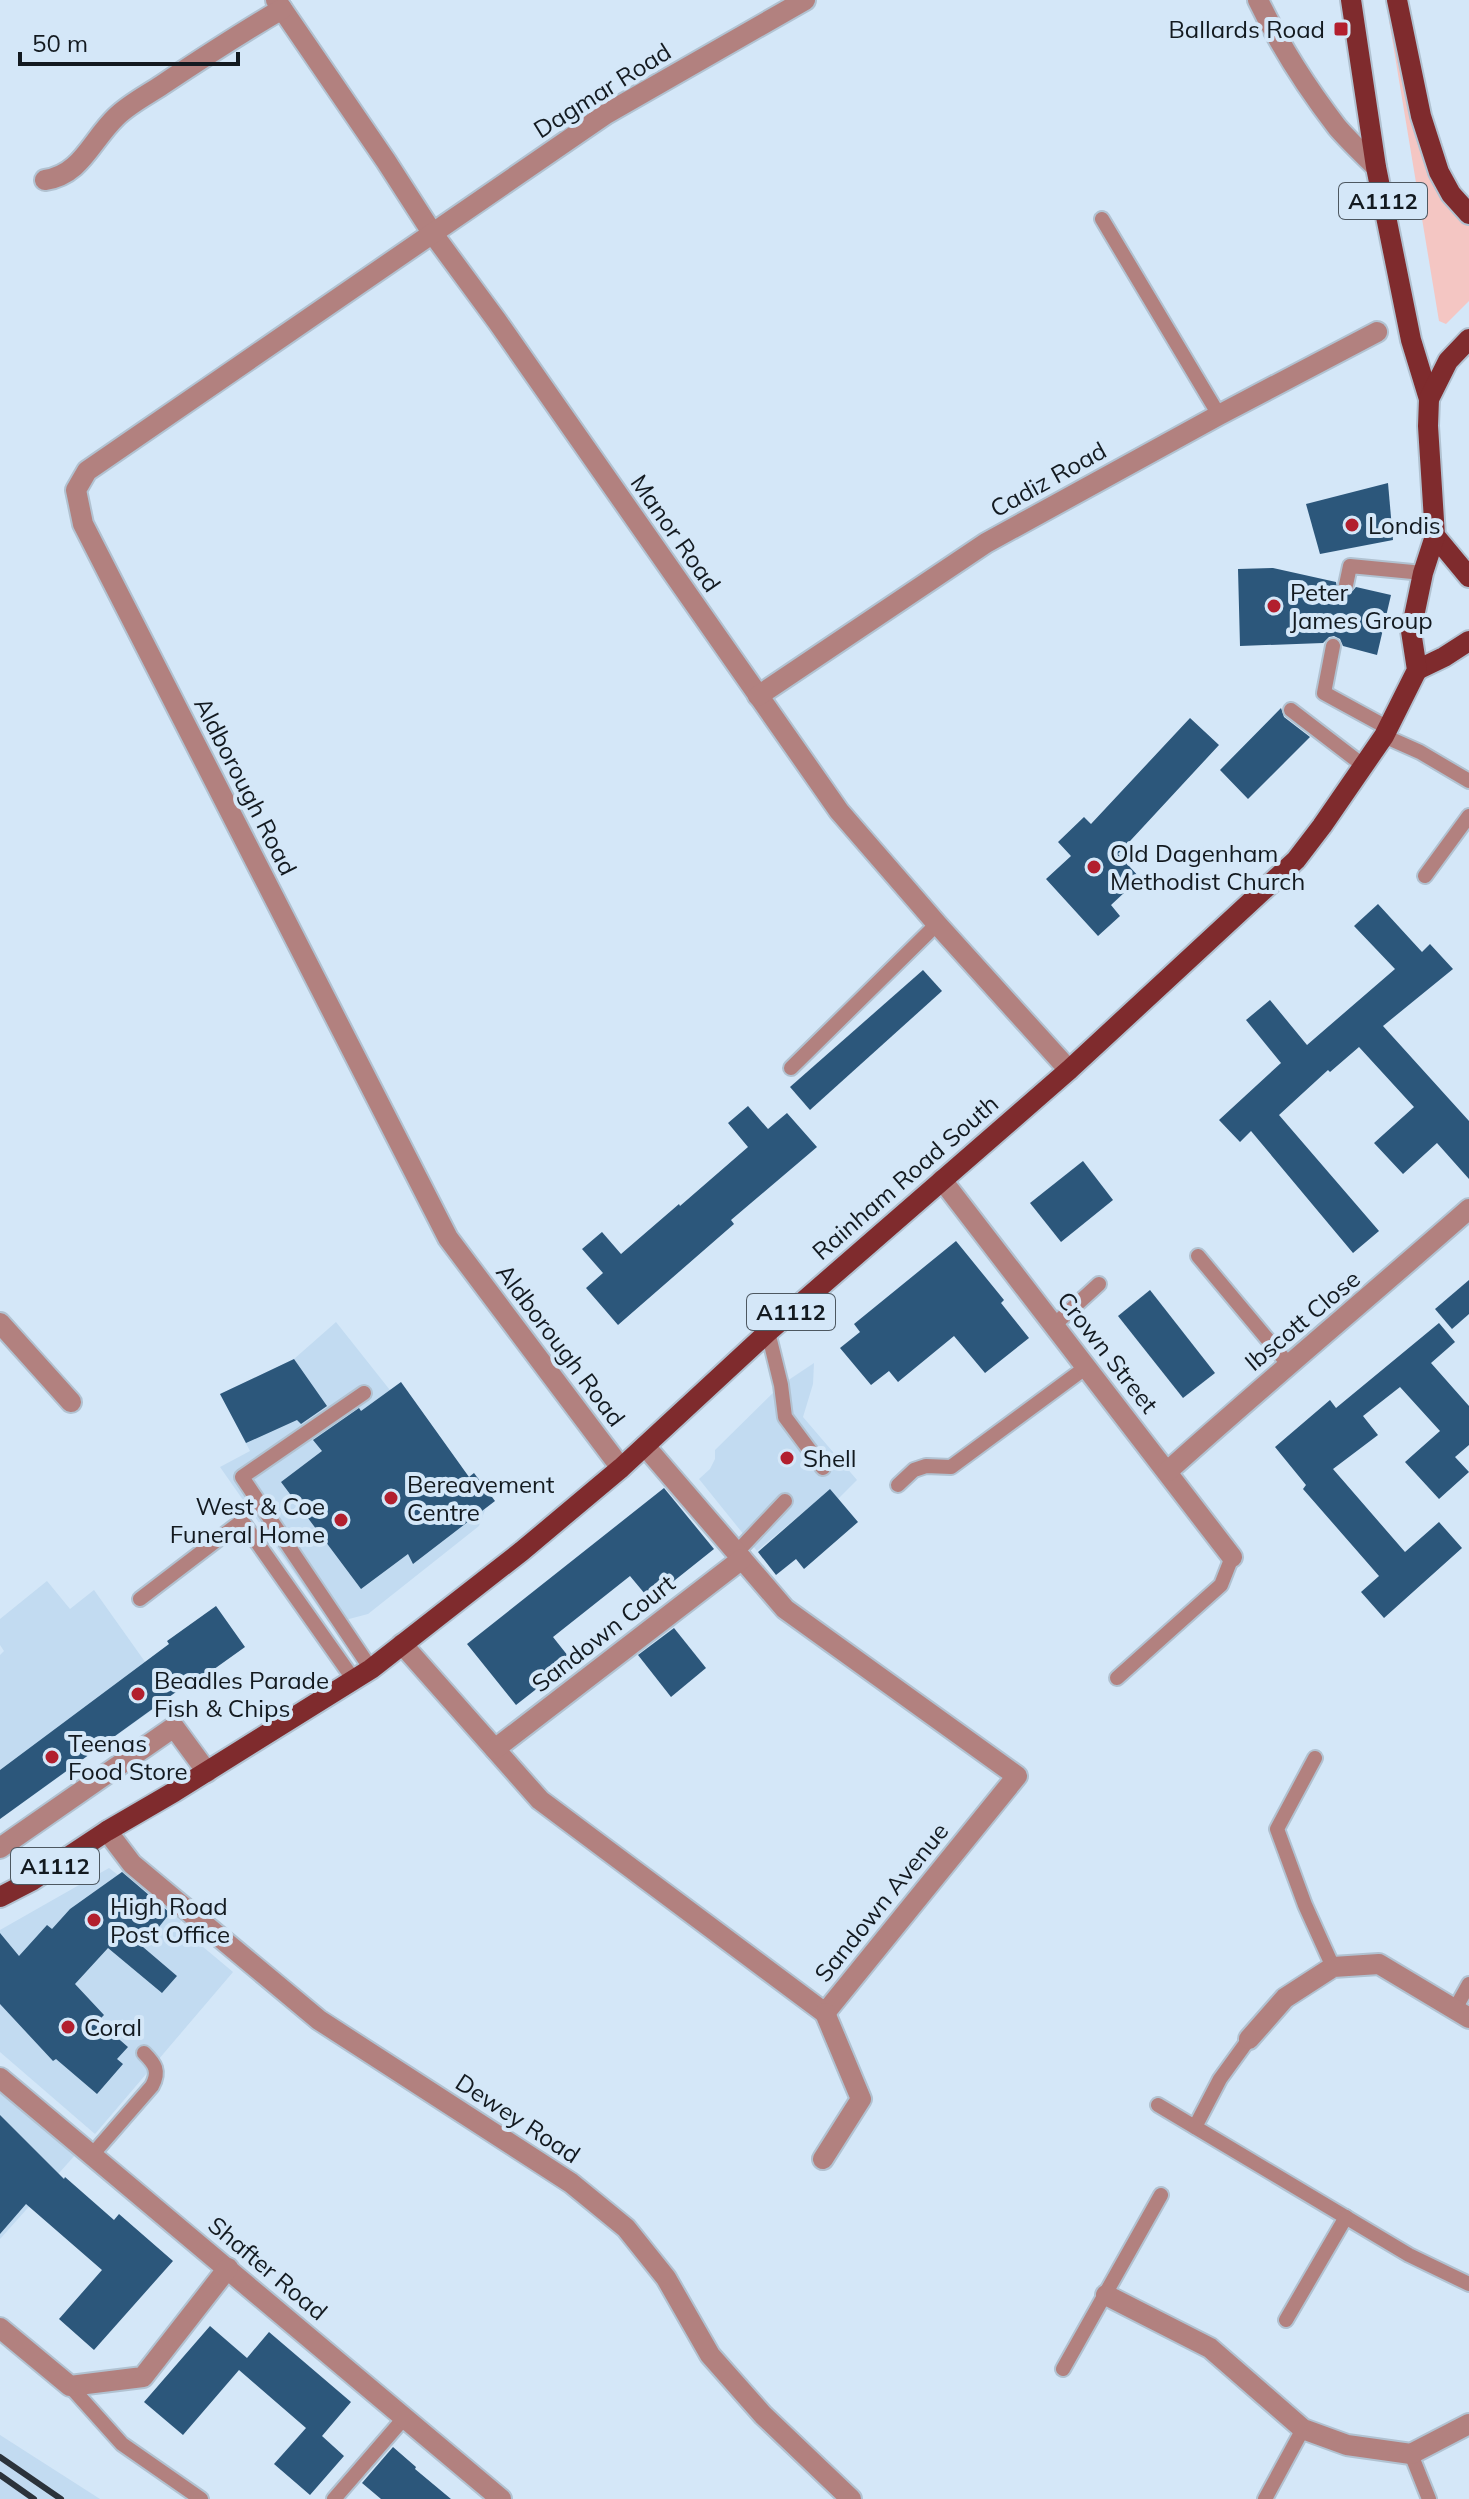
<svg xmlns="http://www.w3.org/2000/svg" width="1469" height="2499" font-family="Mulish,sans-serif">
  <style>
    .built { fill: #c2dbf1 }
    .green { fill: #f4c6c3 }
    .building { fill: #2c577b }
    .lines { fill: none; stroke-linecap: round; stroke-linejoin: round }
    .service-casing { stroke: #b1c2d1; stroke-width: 18 }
    .pedestrian-casing { stroke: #b1c2d1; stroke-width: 24 }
    .minor-casing { stroke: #b1c2d1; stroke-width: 24 }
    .primary-casing { stroke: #b1c2d1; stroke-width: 24 }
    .service { stroke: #b2817f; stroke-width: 14 }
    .pedestrian { stroke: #b2817f; stroke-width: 20 }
    .minor { stroke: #b2817f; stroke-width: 20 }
    .primary { stroke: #7f2b2d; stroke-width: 20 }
    .rail { stroke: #2b333b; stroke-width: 6 }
    .poi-dot { fill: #b21f2e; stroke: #d4e7f8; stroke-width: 3 }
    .labels { text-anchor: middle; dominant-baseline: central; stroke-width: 8; stroke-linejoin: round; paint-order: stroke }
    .shield { fill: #d4e7f8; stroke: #4d5861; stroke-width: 2 }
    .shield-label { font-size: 22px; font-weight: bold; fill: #131a20 }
    .poi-label { font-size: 24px; fill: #131a20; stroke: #d4e7f8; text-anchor: start }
    .street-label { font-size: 24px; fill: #131a20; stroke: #d4e7f8 }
  </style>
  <rect width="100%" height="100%" fill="#d4e7f8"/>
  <!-- built -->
  <g class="built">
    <path d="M 336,1322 L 485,1510 L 479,1526 L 368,1614 L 330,1624 L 220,1467 L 250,1451 L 220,1394 L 294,1359 Z"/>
    <path d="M 814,1363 L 813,1384 L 803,1417 L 857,1480 L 838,1499 L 830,1490 L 757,1551 L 699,1479 L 710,1469 L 715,1459 L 715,1450 L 781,1385 Z"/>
    <path d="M 47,1581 L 70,1609 L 94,1590 L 170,1697 L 0,1819 L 0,1655 L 4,1651 L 0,1645 L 0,1619 Z"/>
    <path d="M 128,1867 L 187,1912 L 178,1926 L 233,1972 L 95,2134 L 0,2052 L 0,1930 L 109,1868 L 118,1875 Z"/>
    <path d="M 0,2091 L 76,2154 L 0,2239 Z"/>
    <path d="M 0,2435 L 100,2499 L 0,2499 Z"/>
  </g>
  <!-- green -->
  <path class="green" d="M 1393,19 L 1430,154 L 1469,216 L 1469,301 L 1446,324 L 1439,321 L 1389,20 Z"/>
  <!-- building -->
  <g class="building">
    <path d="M 1388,483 L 1393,540 L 1320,554 L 1306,504 Z"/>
    <path d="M 1273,568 L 1336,582 L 1337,589 L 1343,595 L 1350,594 L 1356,587 L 1391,595 L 1377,655 L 1343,646 L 1340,639 L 1334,636 L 1329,637 L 1323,643 L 1240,646 L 1238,569 Z"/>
    <path d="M 1281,708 L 1284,717 L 1310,737 L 1248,799 L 1220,770 Z"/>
    <path d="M 1190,718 L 1219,745 L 1118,854 L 1140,878 L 1111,905 L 1120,916 L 1098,936 L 1046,879 L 1071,856 L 1058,842 L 1084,817 L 1091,824 Z"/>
    <path d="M 1378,904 L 1422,952 L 1430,944 L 1453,969 L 1383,1026 L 1469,1121 L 1469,1179 L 1437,1143 L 1403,1174 L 1374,1143 L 1414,1107 L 1359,1047 L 1330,1072 L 1328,1070 L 1279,1115 L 1379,1231 L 1353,1253 L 1251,1131 L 1240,1142 L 1219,1120 L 1281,1063 L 1246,1020 L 1270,1000 L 1307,1045 L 1395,969 L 1354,926 Z"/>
    <path d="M 923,970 L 942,991 L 810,1110 L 790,1087 Z"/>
    <path d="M 748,1106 L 768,1129 L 787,1113 L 817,1147 L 731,1220 L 734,1224 L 618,1325 L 586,1288 L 603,1273 L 582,1249 L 602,1232 L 621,1254 L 679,1204 L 680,1206 L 748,1147 L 728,1123 Z"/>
    <path d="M 1083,1161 L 1113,1200 L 1061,1242 L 1030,1203 Z"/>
    <path d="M 956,1241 L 1004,1300 L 1001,1303 L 1029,1338 L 985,1373 L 954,1336 L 898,1382 L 889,1371 L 871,1385 L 840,1348 L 860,1332 L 854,1324 Z"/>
    <path d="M 1469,1280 L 1469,1314 L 1452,1329 L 1435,1309 Z"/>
    <path d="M 1150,1290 L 1215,1373 L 1183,1398 L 1118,1316 Z"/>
    <path d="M 1439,1323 L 1455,1342 L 1431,1363 L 1469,1406 L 1469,1445 L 1455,1457 L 1469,1472 L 1439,1499 L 1405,1462 L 1440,1431 L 1400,1387 L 1363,1416 L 1378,1435 L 1333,1469 L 1405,1552 L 1439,1522 L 1462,1548 L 1384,1618 L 1361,1592 L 1379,1576 L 1303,1489 L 1306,1485 L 1275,1447 L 1330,1400 L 1336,1408 Z"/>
    <path d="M 294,1359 L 327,1406 L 301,1424 L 297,1420 L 246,1443 L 220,1394 Z"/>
    <path d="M 401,1382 L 469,1477 L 474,1473 L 495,1501 L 413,1564 L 408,1554 L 361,1589 L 281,1482 L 322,1451 L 313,1440 L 359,1408 L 361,1411 Z"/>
    <path d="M 664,1488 L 714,1549 L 650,1600 L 630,1576 L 553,1637 L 572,1661 L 516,1705 L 467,1644 Z"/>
    <path d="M 830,1489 L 858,1522 L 804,1569 L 796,1559 L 776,1575 L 758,1552 Z"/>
    <path d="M 216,1606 L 245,1647 L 196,1682 L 194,1679 L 0,1819 L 0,1770 L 169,1644 L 167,1641 Z"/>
    <path d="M 674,1628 L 706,1668 L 671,1697 L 638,1655 Z"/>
    <path d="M 122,1872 L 170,1913 L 143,1947 L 177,1976 L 162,1993 L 108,1948 L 75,1984 L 104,2015 L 98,2021 L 128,2047 L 117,2059 L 123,2064 L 97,2094 L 56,2059 L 53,2061 L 0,2004 L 0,1933 L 19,1956 L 47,1925 L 52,1929 L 70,1909 Z"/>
    <path d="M 0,2115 L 64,2179 L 65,2177 L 114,2220 L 119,2214 L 173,2261 L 94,2350 L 59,2319 L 102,2270 L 26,2204 L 0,2234 Z"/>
    <path d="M 210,2326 L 247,2358 L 269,2332 L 351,2402 L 322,2436 L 344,2456 L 310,2495 L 274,2464 L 306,2428 L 239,2370 L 183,2435 L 144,2402 Z"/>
    <path d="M 393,2447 L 416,2467 L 415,2469 L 451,2499 L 381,2499 L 362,2483 Z"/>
  </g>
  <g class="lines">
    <defs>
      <g id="service">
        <path d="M 1102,219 L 1219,415"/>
        <path d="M 1346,585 L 1350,566 L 1423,573"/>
        <path d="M 1333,646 L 1324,693 L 1388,728"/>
        <path d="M 1291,710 L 1364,766"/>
        <path d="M 1384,736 L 1420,752 L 1469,781"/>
        <path d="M 1425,876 L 1469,816"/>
        <path d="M 791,1068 L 937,924"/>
        <path d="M 1198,1256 L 1289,1365"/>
        <path d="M 1053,1326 L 1099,1284"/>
        <path d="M 768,1332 L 781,1385 L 785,1417 L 823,1468"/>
        <path d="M 364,1393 L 242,1477 L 371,1669"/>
        <path d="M 898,1485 L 914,1470 L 926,1466 L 951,1467 L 1085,1368"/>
        <path d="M 737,1552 L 785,1501"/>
        <path d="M 140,1599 L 242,1521 L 354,1680"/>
        <path d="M 1117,1678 L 1221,1585 L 1232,1557"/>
        <path d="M 1315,1758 L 1277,1829 L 1305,1905 L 1333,1967"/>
        <path d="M 1455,2009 L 1469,1984"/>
        <path d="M 1158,2105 L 1409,2255 L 1469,2284"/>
        <path d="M 1195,2127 L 1220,2079 L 1249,2039"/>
        <path d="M 92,2155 L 152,2086 C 160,2071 155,2064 144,2053"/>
        <path d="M 1286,2320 L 1346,2217"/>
        <path d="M 1063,2369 L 1161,2195"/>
        <path d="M 70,2386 L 122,2444 L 201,2499"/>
        <path d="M 1411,2454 L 1429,2499"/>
        <path d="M 334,2499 L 405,2417"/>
        <path d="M 1265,2499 L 1303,2429"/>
      </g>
      <path id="pedestrian" d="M 0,1848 L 174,1727 L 207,1772"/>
      <g id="minor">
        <path d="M 276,0 L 386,161 L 433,234 L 497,321 L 839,811 L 937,924 L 1069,1070"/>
        <path d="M 1258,0 C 1279,44 1307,88 1337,127 C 1349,141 1363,154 1376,167"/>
        <path d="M 45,180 C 81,175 91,141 116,117 C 129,104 147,95 162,85 C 201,59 241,33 282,9"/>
        <path d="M 758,696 L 986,543 L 1219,415 L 1377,332"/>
        <path d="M 942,1180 L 1232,1557"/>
        <path d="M 0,1323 L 71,1402"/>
        <path d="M 621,1468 L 448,1238 L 83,524 L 76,490 L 87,471 L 606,114 L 805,0"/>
        <path d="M 1168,1471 C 1267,1382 1369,1297 1469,1209"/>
        <path d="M 402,1644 L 540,1800 L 825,2013 L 1017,1776 L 785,1609 L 645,1446"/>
        <path d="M 495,1749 L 742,1559"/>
        <path d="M 107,1831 L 132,1864 L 319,2020 L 571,2183 L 626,2228 L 666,2278 L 710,2355 L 763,2415 L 851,2499"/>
        <path d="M 1249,2039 L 1285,1998 L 1333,1967 L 1379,1964 L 1469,2018"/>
        <path d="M 0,2078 L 501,2499"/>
        <path d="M 823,2159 L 861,2099 L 825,2013"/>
        <path d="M 1106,2295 L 1210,2348 L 1303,2429 L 1347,2445 L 1411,2454 L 1469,2424"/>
        <path d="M 0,2328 L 70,2386 L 143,2377 L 228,2268"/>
      </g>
      <g id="primary">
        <path d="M 1351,0 L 1376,167 L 1411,340 L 1429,399"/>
        <path d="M 1397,0 L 1421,116 L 1439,172 L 1451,194 L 1469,214"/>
        <path d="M 1469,339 L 1448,361 L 1429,399 L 1428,426 L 1435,536 L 1469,577"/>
        <path d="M 1417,670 L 1444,657 L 1469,641"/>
        <path d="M 0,1897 L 33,1880 L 107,1831 L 174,1792 L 371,1669 L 522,1551 L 621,1468 L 768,1332 L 1069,1070 L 1296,860 L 1322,826 L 1384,736 L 1417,670 L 1411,631 L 1423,573 L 1435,536"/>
      </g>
    </defs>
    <!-- service casing -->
    <use href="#service" class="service-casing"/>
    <!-- pedestrian casing -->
    <use href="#pedestrian" class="pedestrian-casing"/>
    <!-- minor casing -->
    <use href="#minor" class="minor-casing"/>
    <!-- primary casing -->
    <use href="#primary" class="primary-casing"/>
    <!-- service -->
    <use href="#service" class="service"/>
    <!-- pedestrian -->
    <use href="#pedestrian" class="pedestrian"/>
    <!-- minor -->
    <use href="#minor" class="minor"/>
    <!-- primary -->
    <use href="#primary" class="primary"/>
    <!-- rail -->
    <g class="rail">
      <path d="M 0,2457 L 61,2499"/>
      <path d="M 0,2475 L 34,2499"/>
    </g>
  </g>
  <!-- markers -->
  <g class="poi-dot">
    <rect x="1333" y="21" width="16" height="16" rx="4"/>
    <circle cx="1352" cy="525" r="8"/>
    <circle cx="1274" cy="606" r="8"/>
    <circle cx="1094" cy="867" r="8"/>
    <circle cx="787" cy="1458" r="8"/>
    <circle cx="391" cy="1498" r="8"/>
    <circle cx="341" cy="1520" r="8"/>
    <circle cx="138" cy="1694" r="8"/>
    <circle cx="52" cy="1757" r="8"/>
    <circle cx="94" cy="1920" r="8"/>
    <circle cx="68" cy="2027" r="8"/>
  </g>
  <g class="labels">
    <!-- shield labels -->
    <g class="shield">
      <rect x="1339" y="183" width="88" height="36" rx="6"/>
      <rect x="747" y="1294" width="88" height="36" rx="6"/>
      <rect x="11" y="1848" width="88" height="36" rx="6"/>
    </g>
    <g class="shield-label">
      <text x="1383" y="201">A1112</text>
      <text x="791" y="1312">A1112</text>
      <text x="55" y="1866">A1112</text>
    </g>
    <!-- poi labels -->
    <g class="poi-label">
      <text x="1325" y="29" text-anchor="end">Ballards Road</text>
      <text x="1368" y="525">Londis</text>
      <text x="1290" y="592">Peter<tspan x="1290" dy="28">James Group</tspan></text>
      <text x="1110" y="853">Old Dagenham<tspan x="1110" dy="28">Methodist Church</tspan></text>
      <text x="803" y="1458">Shell</text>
      <text x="407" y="1484">Bereavement<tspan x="407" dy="28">Centre</tspan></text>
      <text x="325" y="1506" text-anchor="end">West &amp; Coe<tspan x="325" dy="28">Funeral Home</tspan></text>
      <text x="154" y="1680">Beadles Parade<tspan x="154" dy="28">Fish &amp; Chips</tspan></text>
      <text x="68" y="1743">Teenas<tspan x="68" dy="28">Food Store</tspan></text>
      <text x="110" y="1906">High Road<tspan x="110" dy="28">Post Office</tspan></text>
      <text x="84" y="2027">Coral</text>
    </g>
    <!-- street labels -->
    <g class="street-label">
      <text transform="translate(602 90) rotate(-32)">Dagmar Road</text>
      <text transform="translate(1048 479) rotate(-29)">Cadiz Road</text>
      <text transform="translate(676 533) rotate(55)">Manor Road</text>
      <text transform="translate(246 786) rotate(63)">Aldborough Road</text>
      <text transform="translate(905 1177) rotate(-41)">Rainham Road South</text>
      <text transform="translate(1302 1320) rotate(-40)">Ibscott Close</text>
      <text transform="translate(561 1345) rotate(53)">Aldborough Road</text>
      <text transform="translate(1108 1352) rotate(52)">Crown Street</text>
      <text transform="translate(603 1633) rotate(-38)">Sandown Court</text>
      <text transform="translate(881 1902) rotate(-51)">Sandown Avenue</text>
      <text transform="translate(518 2118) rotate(33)">Dewey Road</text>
      <text transform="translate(268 2268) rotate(40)">Shafter Road</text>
    </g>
  </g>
  <!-- scale -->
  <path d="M20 52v12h218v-12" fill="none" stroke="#131a20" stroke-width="4"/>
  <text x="32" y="52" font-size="24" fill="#131a20" stroke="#d4e7f8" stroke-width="6" paint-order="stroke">50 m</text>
</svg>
